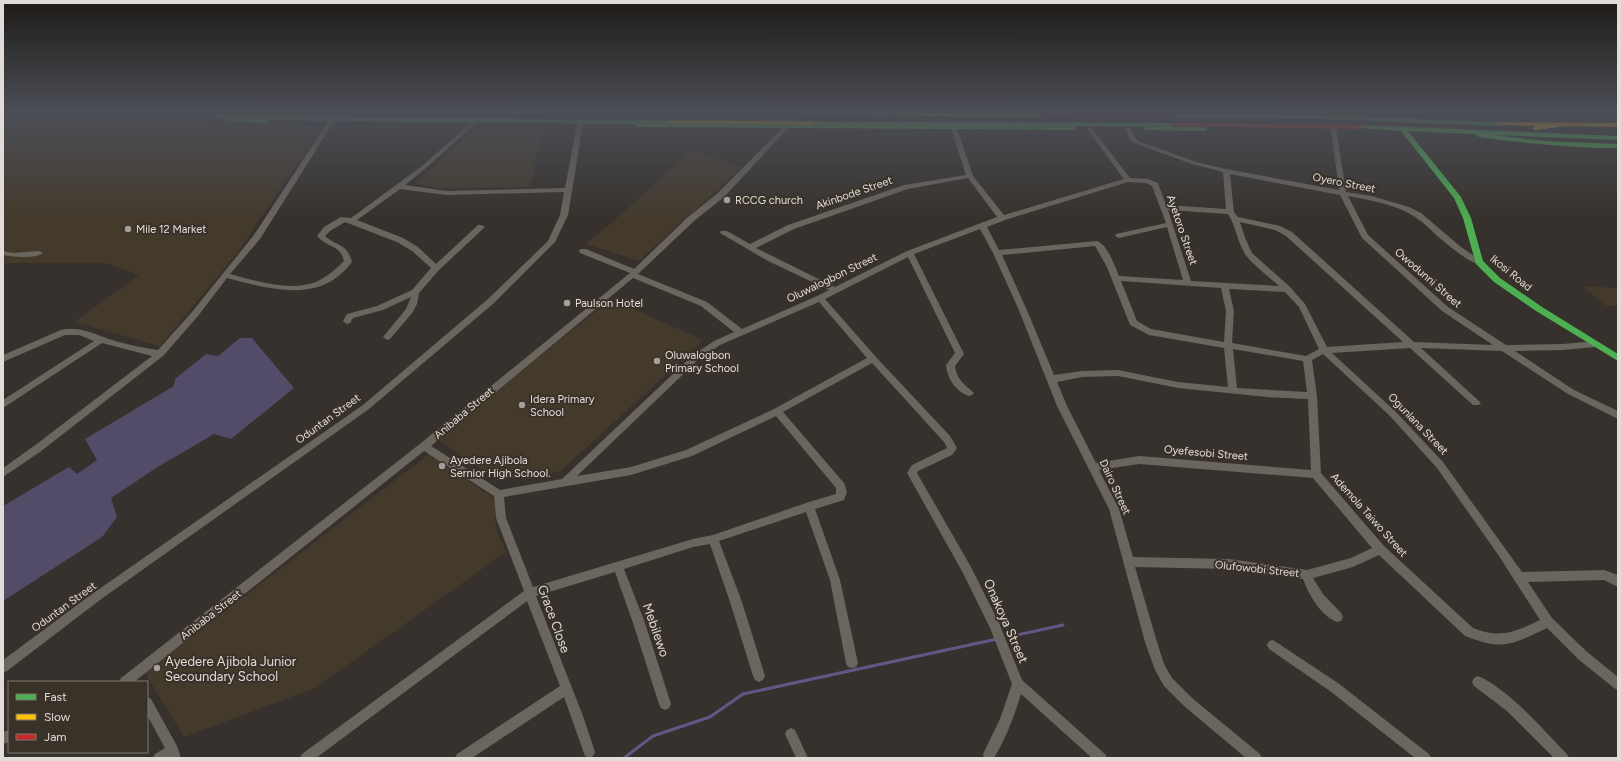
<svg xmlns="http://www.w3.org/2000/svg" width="1621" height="761" font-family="Figtree,sans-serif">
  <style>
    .built { fill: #433a2c }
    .green { fill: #534c68 }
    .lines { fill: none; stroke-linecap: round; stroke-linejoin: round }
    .stream { stroke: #625686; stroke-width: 3 }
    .street { fill: #6a655d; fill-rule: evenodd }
    .fast { fill: #4caf50; fill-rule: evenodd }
    .slow { fill: #ffc107; fill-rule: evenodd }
    .jam { fill: #c62828; fill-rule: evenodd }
    .poi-dot { fill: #a5a09b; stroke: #393229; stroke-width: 1.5 }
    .labels { text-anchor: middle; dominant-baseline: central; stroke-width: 4; stroke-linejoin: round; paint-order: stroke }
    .street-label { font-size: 11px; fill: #e1dcd7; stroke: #393229 }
    .poi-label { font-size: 11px; fill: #e1dcd7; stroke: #393229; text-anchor: start }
    .near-street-label { font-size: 13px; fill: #e1dcd7; stroke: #393229 }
    .near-poi-label { font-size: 13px; fill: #e1dcd7; stroke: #393229; text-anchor: start }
  </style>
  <rect width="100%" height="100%" fill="#36312c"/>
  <!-- built -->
  <g class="built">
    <path d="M 3,113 L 174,113 L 207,121 L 322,126 L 238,252 L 160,346 L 74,322 L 139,275 L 106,263 L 3,263 Z"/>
    <path d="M 1540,113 L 1618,113 L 1618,120 L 1542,118 Z"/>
    <path d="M 477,128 L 543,128 L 530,187 L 440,188 L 415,183 Z"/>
    <path d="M 693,149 L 741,168 L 639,261 L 586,244 L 625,211 Z"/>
    <path d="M 1582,286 L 1618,288 L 1618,306 L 1607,306 Z"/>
    <path d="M 611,299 L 703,340 L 561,471 L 498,481 L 437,439 Z"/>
    <path d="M 429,454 L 494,498 L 496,529 L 506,552 L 315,688 L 184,737 L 145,673 Z"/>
  </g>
  <!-- green -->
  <path class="green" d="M 240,338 L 252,338 L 294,388 L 231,439 L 214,434 L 156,468 L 111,498 L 117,517 L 102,537 L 3,601 L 3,506 L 69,467 L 77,474 L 97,460 L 85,439 L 174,386 L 175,379 L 206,354 L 218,356 Z"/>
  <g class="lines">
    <!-- stream -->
    <g class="stream">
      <path d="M 1008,637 L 1063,625"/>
      <path d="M 624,758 L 653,736 L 710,717 L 743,694 L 997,639"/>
    </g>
    <!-- street -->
    <g class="street">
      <path d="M 332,118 L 335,120 L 260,239 L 230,274 C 257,281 289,292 316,282 C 327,277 336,269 344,261 C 340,244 327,248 317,236 L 324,227 L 341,217 L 351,218 L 422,166 L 474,120 L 476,121 L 476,123 L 426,168 L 405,185 L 446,191 L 565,188 L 577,124 L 578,123 L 582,123 L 583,124 L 568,215 L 555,242 L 494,303 L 369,409 L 100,600 L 7,671 L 3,673 L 3,660 L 92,594 L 363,405 L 488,299 L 548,241 L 560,215 L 564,192 L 446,195 L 400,189 L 357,220 L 403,238 L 418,247 L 436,264 L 478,225 L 481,225 L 485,227 L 439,270 L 419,293 L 417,304 L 413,312 L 390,339 L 387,340 L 383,337 L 406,309 L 411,297 L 383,310 L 353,318 L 350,323 L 347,324 L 343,321 L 347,314 L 377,306 L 412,290 L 431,268 L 412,251 L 397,242 L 345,222 L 330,231 L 325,236 C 338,247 347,243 352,262 C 320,305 270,289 227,278 L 198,316 L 163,356 L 40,452 L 3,477 L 3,468 L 34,446 L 152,356 L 102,343 L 3,408 L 3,400 L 94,341 L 79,335 L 65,335 L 3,362 L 3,355 L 61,330 C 79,325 98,336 115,341 C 129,345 144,348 158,350 L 192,312 L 254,235 L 329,120 Z"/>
      <path d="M 787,124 L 790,126 L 789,127 L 724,197 L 694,221 L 638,274 L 707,302 L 742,329 L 817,296 L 829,290 L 768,261 L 720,233 L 721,231 L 727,231 L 750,244 L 788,225 L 904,185 L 966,175 L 951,128 L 954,126 L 957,128 L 973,176 L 1004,215 L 1124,179 L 1087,129 L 1087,127 L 1091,127 L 1130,178 L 1148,179 L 1158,183 L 1166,205 L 1226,209 L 1223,172 L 1192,164 L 1134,143 L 1129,138 L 1125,128 L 1126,127 L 1130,127 L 1135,137 L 1138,141 L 1196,162 L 1226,169 L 1339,190 L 1331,129 L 1334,127 L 1336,128 L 1346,192 L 1372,196 L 1409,207 L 1421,213 L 1461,247 L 1483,262 L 1482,264 C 1471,266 1445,242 1436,235 C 1430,229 1423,222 1415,217 C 1398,205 1369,200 1348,196 L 1368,235 L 1448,307 L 1506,345 L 1563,344 L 1596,341 L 1600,344 L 1596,347 L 1563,350 L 1515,351 L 1574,390 L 1618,411 L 1618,419 L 1568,394 L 1502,351 L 1421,348 L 1479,401 L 1481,403 L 1479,405 L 1473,405 L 1410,348 L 1332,353 L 1396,412 L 1443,462 L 1522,572 L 1604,570 L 1618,575 L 1618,587 L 1604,580 L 1528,582 L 1552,618 L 1586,651 L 1618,677 L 1618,690 L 1614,688 L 1578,659 L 1547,628 C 1511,645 1504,651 1465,636 L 1379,555 L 1353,567 L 1313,578 L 1323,594 L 1341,613 L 1343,617 L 1341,621 L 1337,622 C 1321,616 1309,595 1303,579 L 1229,569 L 1135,567 L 1157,642 L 1164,664 L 1172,678 L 1192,698 L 1260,754 L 1262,758 L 1246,758 L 1184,706 L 1164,686 L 1155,670 L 1145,642 L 1109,509 L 1057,406 L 1018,308 L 993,253 L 980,229 L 914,254 L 964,354 L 955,366 C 956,377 963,384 972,391 L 974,393 L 972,395 L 969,396 C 956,392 947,378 946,365 L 955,353 L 908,257 L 825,299 L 876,357 L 950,436 L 957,448 L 952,455 L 918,471 L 917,473 L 971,567 L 999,623 L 1022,680 L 1105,754 L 1107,758 L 1092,758 L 1021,694 C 1014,717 1006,738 994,758 L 984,758 L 983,754 L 1000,719 L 1012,684 L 990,628 L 963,573 L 907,473 L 912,465 L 947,448 L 944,442 L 872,363 L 783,412 L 844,483 L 847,492 L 844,500 L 815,509 L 840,580 L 858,663 L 856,667 L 852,668 L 848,667 L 846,663 L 830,580 L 806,512 L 719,541 L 742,602 L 765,676 L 763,680 L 759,682 L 755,680 L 753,676 L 730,602 L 710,544 L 693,547 L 624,569 L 645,623 L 671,704 L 669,708 L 665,710 L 661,708 L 659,704 L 633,623 L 615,572 L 536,596 L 583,716 L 595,752 L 593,756 L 590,758 L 585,756 L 564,697 L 472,758 L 455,758 L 457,754 L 560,686 L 527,601 L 316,758 L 300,758 L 302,754 L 524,591 L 496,518 L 494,496 L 424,451 L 134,682 L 119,682 L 121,678 L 421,443 L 630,273 L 580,253 L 579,251 L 580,249 L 586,249 L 634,269 L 688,217 L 718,193 L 785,125 ZM 1230,174 L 1340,195 L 1362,238 L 1442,311 L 1493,345 L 1414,342 L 1292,232 L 1280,226 L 1238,217 L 1234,212 ZM 968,178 L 997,217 L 907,251 L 835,287 L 756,248 L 794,229 L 908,189 ZM 1128,182 L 1146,183 L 1152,186 L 1166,223 L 1116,234 L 1115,236 L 1119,238 L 1167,227 L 1183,280 L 1119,276 C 1115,266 1107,244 1097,241 L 999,250 L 987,227 L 1005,220 ZM 1168,210 L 1228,214 C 1236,226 1237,241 1245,254 C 1251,263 1270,278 1279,286 L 1191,281 ZM 1240,222 L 1275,230 L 1286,236 L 1403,342 L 1327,347 L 1305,304 L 1290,287 L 1252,253 L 1246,240 ZM 1095,246 L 1107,267 L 1130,325 L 1149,335 L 1224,348 L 1228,387 L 1178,382 L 1118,370 L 1082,371 L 1054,375 L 1026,308 L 1002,255 ZM 633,278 L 701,306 L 734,332 L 714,341 L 692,356 L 562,479 L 500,490 L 431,446 ZM 1121,281 L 1221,288 L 1226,311 L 1224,342 L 1151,329 L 1137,321 ZM 1229,289 L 1285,292 L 1299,307 L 1319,349 L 1306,356 L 1232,343 L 1234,311 ZM 819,302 L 867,358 L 774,409 L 686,450 L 631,467 L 577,476 L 698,360 L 720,345 ZM 1233,349 L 1303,361 L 1307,392 L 1237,388 ZM 1323,354 L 1390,416 L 1437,468 L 1499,556 L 1540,620 C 1515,632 1501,639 1473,628 L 1384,546 L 1321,473 L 1317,396 L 1312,360 ZM 1118,376 L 1178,388 L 1267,397 L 1308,399 L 1311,470 L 1139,456 L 1096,463 L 1067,406 L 1057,382 L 1082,377 ZM 776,416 L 836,488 L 836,494 L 809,502 L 713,535 L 693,539 L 533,587 L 506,518 L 504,497 L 631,475 L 692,456 ZM 1139,464 L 1313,478 L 1372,548 L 1351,558 L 1307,570 L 1229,559 L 1133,557 L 1119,509 L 1099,470 Z"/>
      <path d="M 3,251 L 13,253 L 39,251 L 43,253 C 36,259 12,257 3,255 Z"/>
      <path d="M 1273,640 L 1338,683 L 1429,754 L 1431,758 L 1415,758 L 1330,691 L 1269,649 L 1267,645 L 1269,641 Z"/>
      <path d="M 1478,676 C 1509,689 1543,730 1567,754 L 1569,758 L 1554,758 L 1507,711 L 1474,686 L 1472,682 L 1474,678 Z"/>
      <path d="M 147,697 L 151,699 L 177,746 L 181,758 L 153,758 L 155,754 L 165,748 L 147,715 Z"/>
      <path d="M 791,728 L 795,730 L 808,758 L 796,758 L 785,734 L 787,730 Z"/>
      <path d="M 9,730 L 9,742 L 3,744 L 3,732 Z"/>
    </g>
    <!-- fast -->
    <g class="fast">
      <path d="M 199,113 L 219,115 L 216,113 L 239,113 L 261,116 L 669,120 L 671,121 L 671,123 L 808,124 L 808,122 L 810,121 L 1172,123 L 1175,125 L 1172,127 L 1075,126 L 1076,128 L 1073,130 L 637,127 L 635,126 L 635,124 L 268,120 L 267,122 L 265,123 L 228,121 Z"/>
      <path d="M 1172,114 L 1322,115 L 1501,122 L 1504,124 L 1501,126 L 1322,119 L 1170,117 L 1169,116 Z"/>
      <path d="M 1360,125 L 1618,136 L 1618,140 L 1493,135 L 1546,141 L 1618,144 L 1618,148 C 1571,148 1525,143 1479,137 L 1477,136 L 1476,134 L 1408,131 L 1461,197 L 1471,218 L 1483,261 L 1500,278 L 1542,307 L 1618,354 L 1618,361 L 1536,311 L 1494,282 L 1476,264 L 1463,218 L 1454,198 L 1401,131 L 1358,128 L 1357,127 Z"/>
      <path d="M 1147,127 L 1205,127 L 1208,129 L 1205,131 L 1145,130 L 1144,129 Z"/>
    </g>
    <!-- slow -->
    <g class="slow">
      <path d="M 799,113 L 1043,113 L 1045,115 L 1042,117 L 802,115 Z"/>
      <path d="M 669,120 L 810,121 L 813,123 L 810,125 L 667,123 L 666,122 Z"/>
      <path d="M 1501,122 L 1618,123 L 1618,127 L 1566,126 L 1535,130 L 1532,128 L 1535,126 L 1499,125 L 1499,123 Z"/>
    </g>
    <!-- jam -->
    <g class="jam">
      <path d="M 1041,113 L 1172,114 L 1175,116 L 1172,118 L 1042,117 L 1039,115 Z"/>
      <path d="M 1172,123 L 1360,125 L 1363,127 L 1360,129 L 1170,126 L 1170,124 Z"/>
    </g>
  </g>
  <!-- sky -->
  <linearGradient id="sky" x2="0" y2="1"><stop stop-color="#1e1b18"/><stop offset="0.51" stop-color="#4c4e56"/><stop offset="1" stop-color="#4c4e56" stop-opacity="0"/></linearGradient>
  <rect width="1621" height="220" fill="url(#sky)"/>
  <!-- markers -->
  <g class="poi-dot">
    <circle cx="727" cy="200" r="4"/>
    <circle cx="128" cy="229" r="4"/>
    <circle cx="567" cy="303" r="4"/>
    <circle cx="657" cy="361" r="4"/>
    <circle cx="522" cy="405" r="4"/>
    <circle cx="442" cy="466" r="4"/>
    <circle cx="157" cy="668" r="4"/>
  </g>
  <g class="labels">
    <!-- street labels -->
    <g class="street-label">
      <text transform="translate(1344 183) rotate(11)">Oyero Street</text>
      <text transform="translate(854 193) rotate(-19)">Akinbode Street</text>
      <text transform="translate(1182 230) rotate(71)">Ayetoro Street</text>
      <text transform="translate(1511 273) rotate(39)">Ikosi Road</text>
      <text transform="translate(832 278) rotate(-26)">Oluwalogbon Street</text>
      <text transform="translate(1428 278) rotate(41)">Owodunni Street</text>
      <text transform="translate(464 413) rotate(-40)">Anibaba Street</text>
      <text transform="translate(328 419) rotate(-36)">Oduntan Street</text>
      <text transform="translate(1418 424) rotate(46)">Ogunlana Street</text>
      <text transform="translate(1206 453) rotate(5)">Oyefesobi Street</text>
      <text transform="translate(1115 487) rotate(65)">Dairo Street</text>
      <text transform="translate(1369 515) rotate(48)">Ademola Taiwo Street</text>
      <text transform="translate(1257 569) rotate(6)">Olufowobi Street</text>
      <text transform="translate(64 607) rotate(-36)">Oduntan Street</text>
      <text transform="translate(211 615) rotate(-38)">Anibaba Street</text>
    </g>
    <!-- poi labels -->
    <g class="poi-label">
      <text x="735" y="200">RCCG church</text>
      <text x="136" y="229">Mile 12 Market</text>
      <text x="575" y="303">Paulson Hotel</text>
      <text x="665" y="355">Oluwalogbon<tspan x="665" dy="13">Primary School</tspan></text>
      <text x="530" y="399">Idera Primary<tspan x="530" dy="13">School</tspan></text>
      <text x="450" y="460">Ayedere Ajibola<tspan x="450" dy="13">Sernior High School.</tspan></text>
    </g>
    <!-- near-street labels -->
    <g class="near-street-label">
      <text transform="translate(554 619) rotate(70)">Grace Close</text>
      <text transform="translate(1006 621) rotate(66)">Onakoya Street</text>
      <text transform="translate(656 630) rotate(71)">Mebilewo</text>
    </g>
    <!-- near-poi labels -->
    <g class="near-poi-label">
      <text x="165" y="661">Ayedere Ajibola Junior<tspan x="165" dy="15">Secoundary School</tspan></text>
    </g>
  </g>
  <!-- border -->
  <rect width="1621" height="761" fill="none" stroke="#e1dcd7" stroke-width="8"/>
  <!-- legend -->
  <rect x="8" y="681" width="140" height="72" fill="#393229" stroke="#7c766f"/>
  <rect x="16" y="694" width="20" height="6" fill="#4caf50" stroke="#7c766f"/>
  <text x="44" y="701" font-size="12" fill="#e1dcd7">Fast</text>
  <rect x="16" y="714" width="20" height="6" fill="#ffc107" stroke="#7c766f"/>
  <text x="44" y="721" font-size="12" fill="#e1dcd7">Slow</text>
  <rect x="16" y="734" width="20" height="6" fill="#c62828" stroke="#7c766f"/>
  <text x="44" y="741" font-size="12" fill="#e1dcd7">Jam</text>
</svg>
